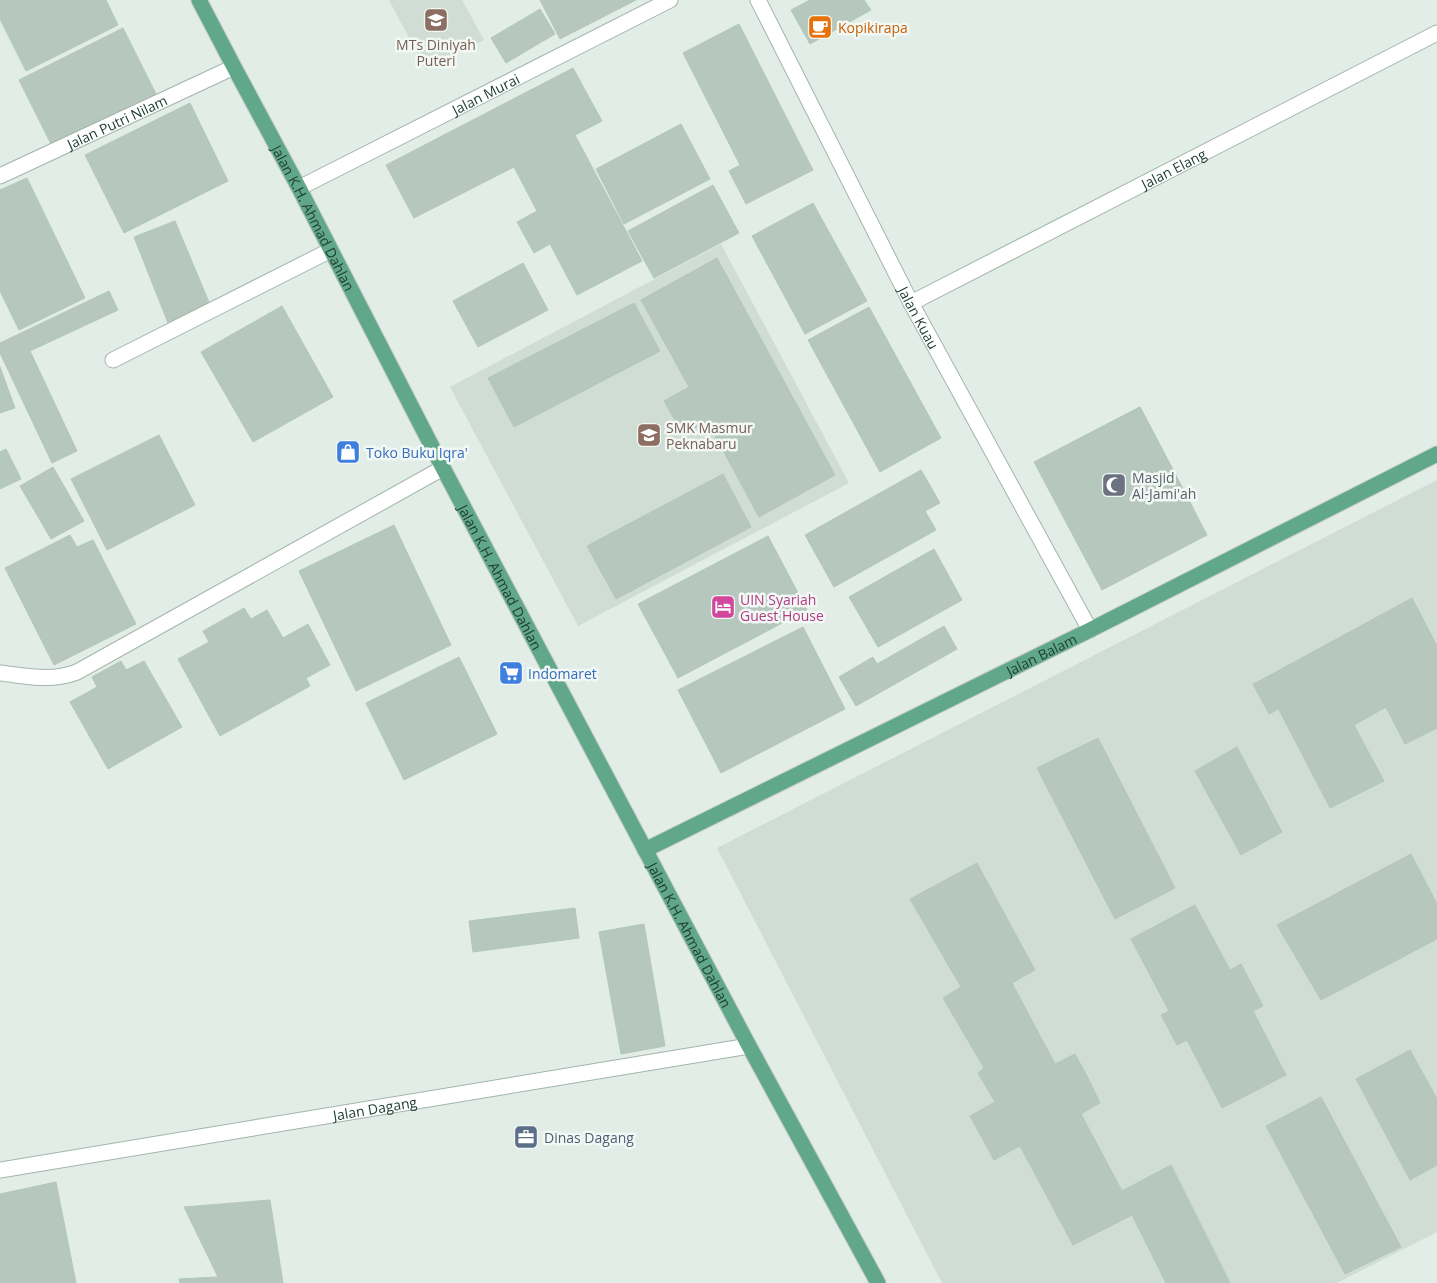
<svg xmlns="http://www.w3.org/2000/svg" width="1437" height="1283" font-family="'Open Sans',sans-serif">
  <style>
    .built { fill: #cfddd4 }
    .building { fill: #b6c8be; stroke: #b3c7bb }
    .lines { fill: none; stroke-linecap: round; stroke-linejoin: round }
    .minor-casing { stroke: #a3b5ac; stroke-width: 17 }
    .major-casing { stroke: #c1c9c6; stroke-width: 17 }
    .minor { stroke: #fff; stroke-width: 15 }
    .major { stroke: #61a78a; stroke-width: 15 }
    .labels { text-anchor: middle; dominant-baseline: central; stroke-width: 5; stroke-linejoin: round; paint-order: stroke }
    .food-label { font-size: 14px; fill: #c56008; stroke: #f2f9f4; text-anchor: start }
    .education-label { font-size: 14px; fill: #785e54; stroke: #f2f9f4 }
    .street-label { font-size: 14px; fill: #203f32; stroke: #f2f9f4 }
    .shop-label { font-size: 14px; fill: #366cbe; stroke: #f2f9f4; text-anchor: start }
    .worship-label { font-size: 14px; fill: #5b616d; stroke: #f2f9f4; text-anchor: start }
    .hotel-label { font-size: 14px; fill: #b23c85; stroke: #f2f9f4; text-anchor: start }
    .service-label { font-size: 14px; fill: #4e5e75; stroke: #f2f9f4; text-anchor: start }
  </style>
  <rect width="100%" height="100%" fill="#e1ede6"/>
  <!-- built -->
  <g class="built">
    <path d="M 389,0 L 462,0 L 484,40 L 426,70 Z"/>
    <path d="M 721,244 L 849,483 L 578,626 L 450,387 Z"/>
    <path d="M 1437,480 L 1437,1232 L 1337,1283 L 942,1283 L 717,848 Z"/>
  </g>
  <!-- building -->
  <g class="building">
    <path d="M 0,0 L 106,0 L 118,25 L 26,71 L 0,19 Z"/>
    <path d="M 540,0 L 636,0 L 560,39 Z"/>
    <path d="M 810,0 L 864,0 L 871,10 L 810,44 L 791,10 Z"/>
    <path d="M 540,9 L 555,34 L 506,63 L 491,38 Z"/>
    <path d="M 739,24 L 813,170 L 746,204 L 729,171 L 740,165 L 683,53 Z"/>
    <path d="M 123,28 L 158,98 L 54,150 L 19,80 Z"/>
    <path d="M 573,68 L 602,121 L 575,135 L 642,261 L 577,295 L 550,244 L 534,253 L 517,222 L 537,211 L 514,167 L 414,218 L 386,165 Z"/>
    <path d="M 190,103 L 228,181 L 124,233 L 85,155 Z"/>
    <path d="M 681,124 L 710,179 L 624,224 L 596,169 Z"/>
    <path d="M 27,178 L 85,298 L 19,330 L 0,291 L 0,190 Z"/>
    <path d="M 713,185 L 739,233 L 654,278 L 628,231 Z"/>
    <path d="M 813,203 L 867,301 L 805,334 L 752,236 Z"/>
    <path d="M 175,221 L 211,307 L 170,328 L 134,237 Z"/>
    <path d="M 717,258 L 835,475 L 759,517 L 707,421 L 683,434 L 664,401 L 689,387 L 641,300 Z"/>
    <path d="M 523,263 L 548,310 L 478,347 L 453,301 Z"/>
    <path d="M 109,291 L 118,310 L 30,351 L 77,451 L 52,463 L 0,353 L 0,343 Z"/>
    <path d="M 634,303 L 660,351 L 514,427 L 488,378 Z"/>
    <path d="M 282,306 L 333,397 L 253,442 L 201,352 Z"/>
    <path d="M 869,307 L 941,438 L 880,472 L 808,340 Z"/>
    <path d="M 0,367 L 15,408 L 0,413 Z"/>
    <path d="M 1140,407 L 1207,535 L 1102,590 L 1034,462 Z"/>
    <path d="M 1140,407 L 1193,508 L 1100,557 L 1046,456 Z"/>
    <path d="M 159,435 L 195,505 L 107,550 L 71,479 Z"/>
    <path d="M 6,449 L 21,479 L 0,489 L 0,452 Z"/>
    <path d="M 53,467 L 84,521 L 51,539 L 20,486 Z"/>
    <path d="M 921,470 L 940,503 L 925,511 L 936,530 L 834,587 L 805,535 Z"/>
    <path d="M 723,474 L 751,527 L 616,599 L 587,546 Z"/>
    <path d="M 394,525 L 451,645 L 356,691 L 299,571 Z"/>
    <path d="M 70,535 L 77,547 L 93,540 L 136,624 L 54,665 L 5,568 Z"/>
    <path d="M 768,536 L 807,610 L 678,678 L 638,604 Z"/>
    <path d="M 934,549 L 962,600 L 878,647 L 849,597 Z"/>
    <path d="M 1412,598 L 1437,646 L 1437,728 L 1405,744 L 1386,707 L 1354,725 L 1384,781 L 1330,808 L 1263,679 Z"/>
    <path d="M 244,608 L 251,619 L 267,610 L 283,638 L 308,624 L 330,665 L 306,678 L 310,686 L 220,736 L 178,659 L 209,642 L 203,631 Z"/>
    <path d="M 944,626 L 957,649 L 856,706 L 839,677 L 873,657 L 877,664 Z"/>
    <path d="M 803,627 L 845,709 L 721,773 L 678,690 Z"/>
    <path d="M 459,657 L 497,734 L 404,780 L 366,703 Z"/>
    <path d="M 121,661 L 126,670 L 144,661 L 182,727 L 108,769 L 70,702 L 97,687 L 92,677 Z"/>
    <path d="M 1263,679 L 1279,709 L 1269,714 L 1253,684 Z"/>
    <path d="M 1098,738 L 1175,888 L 1115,919 L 1037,768 Z"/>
    <path d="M 1237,747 L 1282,832 L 1241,855 L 1195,771 Z"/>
    <path d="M 1411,854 L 1437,904 L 1437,939 L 1321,1000 L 1277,925 Z"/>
    <path d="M 977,863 L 1035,970 L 1012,983 L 1055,1064 L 1075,1054 L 1087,1076 L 1100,1103 L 1081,1114 L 1122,1191 L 1171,1165 L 1230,1283 L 1166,1283 L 1132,1215 L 1073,1245 L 1020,1146 L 994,1160 L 970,1116 L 995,1102 L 978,1073 L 984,1068 L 943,998 L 961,987 L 910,899 Z"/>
    <path d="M 1195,905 L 1230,970 L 1241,964 L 1263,1006 L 1253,1011 L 1286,1075 L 1222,1108 L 1187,1040 L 1177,1045 L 1161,1015 L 1169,1011 L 1131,939 Z"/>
    <path d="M 575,908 L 579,938 L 473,952 L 469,921 Z"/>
    <path d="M 644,924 L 665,1046 L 621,1054 L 599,932 Z"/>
    <path d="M 1410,1050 L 1437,1099 L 1437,1165 L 1410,1180 L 1356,1079 Z"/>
    <path d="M 1321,1097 L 1401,1247 L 1345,1274 L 1266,1126 Z"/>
    <path d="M 56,1182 L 76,1283 L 0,1283 L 0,1194 Z"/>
    <path d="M 270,1200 L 283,1283 L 180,1283 L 179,1279 L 218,1277 L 184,1207 Z"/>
  </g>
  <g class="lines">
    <defs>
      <g id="minor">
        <path id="s1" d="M 758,0 L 911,303 L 1090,630"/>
        <path id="s2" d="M 0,176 L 234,67"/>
        <path id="s3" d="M 299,188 L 670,0"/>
        <path id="s4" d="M 911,303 L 1437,33"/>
        <path d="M 113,360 L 331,250"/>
        <path d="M 0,673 C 27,676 51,682 77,672 L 443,468"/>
        <path id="s5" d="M 0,1170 L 749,1046"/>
      </g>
      <g id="major">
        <path id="s6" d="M 199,0 L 234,67 L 299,188 L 443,468 L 749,1046 L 878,1283"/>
        <path id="s7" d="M 645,850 L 1090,630 L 1437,454"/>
      </g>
    </defs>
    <!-- minor casing -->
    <use href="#minor" class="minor-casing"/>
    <!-- major casing -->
    <use href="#major" class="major-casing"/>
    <!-- minor -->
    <use href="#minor" class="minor"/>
    <!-- major -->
    <use href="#major" class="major"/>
  </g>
  <!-- icons -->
  <defs>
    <symbol id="school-square" viewBox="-11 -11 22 22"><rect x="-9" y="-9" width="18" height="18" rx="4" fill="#8d6e63" stroke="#f2f9f4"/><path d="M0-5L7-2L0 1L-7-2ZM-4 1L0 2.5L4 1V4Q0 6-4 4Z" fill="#fff"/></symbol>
    <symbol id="cafe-square" viewBox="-11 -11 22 22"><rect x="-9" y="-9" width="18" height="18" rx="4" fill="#e8710a" stroke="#f2f9f4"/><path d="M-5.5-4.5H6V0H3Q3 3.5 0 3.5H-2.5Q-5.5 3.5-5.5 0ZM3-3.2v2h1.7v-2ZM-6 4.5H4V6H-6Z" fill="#fff"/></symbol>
    <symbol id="shop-square" viewBox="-11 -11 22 22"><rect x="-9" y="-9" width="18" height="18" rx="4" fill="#3f7fe0" stroke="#f2f9f4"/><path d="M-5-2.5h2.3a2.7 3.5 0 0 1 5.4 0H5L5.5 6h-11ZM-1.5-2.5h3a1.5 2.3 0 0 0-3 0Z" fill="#fff"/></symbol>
    <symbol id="mosque-square" viewBox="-11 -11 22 22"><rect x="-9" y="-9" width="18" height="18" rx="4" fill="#6b7280" stroke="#f2f9f4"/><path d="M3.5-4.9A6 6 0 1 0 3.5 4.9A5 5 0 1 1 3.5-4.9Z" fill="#fff"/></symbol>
    <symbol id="hotel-square" viewBox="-11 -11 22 22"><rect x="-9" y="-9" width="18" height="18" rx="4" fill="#d1479c" stroke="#f2f9f4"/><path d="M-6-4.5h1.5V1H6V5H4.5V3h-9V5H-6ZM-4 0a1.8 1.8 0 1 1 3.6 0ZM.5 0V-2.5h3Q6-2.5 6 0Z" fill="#fff"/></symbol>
    <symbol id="supermarket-square" viewBox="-11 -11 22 22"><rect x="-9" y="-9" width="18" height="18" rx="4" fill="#3f7fe0" stroke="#f2f9f4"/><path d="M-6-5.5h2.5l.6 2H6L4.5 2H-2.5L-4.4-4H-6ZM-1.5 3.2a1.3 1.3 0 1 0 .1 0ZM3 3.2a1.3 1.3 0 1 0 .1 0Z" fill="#fff"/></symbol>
    <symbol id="office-square" viewBox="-11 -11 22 22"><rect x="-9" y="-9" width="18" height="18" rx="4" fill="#5c6f8a" stroke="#f2f9f4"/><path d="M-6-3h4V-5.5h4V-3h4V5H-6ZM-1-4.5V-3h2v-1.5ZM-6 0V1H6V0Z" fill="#fff"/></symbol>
  </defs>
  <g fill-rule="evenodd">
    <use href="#school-square" x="422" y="6" width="28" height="28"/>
    <use href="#cafe-square" x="806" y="13" width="28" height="28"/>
    <use href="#school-square" x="635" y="421" width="28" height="28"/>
    <use href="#shop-square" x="334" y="438" width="28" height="28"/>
    <use href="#mosque-square" x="1100" y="471" width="28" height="28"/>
    <use href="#hotel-square" x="709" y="593" width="28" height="28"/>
    <use href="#supermarket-square" x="497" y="659" width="28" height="28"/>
    <use href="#office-square" x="512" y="1123" width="28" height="28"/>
  </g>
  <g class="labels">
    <!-- food labels -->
    <g class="food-label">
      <text x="838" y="27">Kopikirapa</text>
    </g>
    <!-- education labels -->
    <g class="education-label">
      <text x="436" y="44">MTs Diniyah<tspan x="436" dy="16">Puteri</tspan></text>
      <text x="666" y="427" text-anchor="start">SMK Masmur<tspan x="666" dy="16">Peknabaru</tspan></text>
    </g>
    <!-- street labels -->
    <g class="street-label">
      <text stroke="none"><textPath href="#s3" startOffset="209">Jalan Murai</textPath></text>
      <text stroke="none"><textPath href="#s2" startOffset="129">Jalan Putri Nilam</textPath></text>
      <text stroke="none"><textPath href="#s4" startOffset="295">Jalan Elang</textPath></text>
      <text stroke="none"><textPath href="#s6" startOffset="246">Jalan K.H. Ahmad Dahlan</textPath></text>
      <text stroke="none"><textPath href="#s1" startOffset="356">Jalan Kuau</textPath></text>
      <text stroke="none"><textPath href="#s6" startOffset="651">Jalan K.H. Ahmad Dahlan</textPath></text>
      <text stroke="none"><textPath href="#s7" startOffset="442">Jalan Balam</textPath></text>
      <text stroke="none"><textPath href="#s6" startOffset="1056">Jalan K.H. Ahmad Dahlan</textPath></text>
      <text stroke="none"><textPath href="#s5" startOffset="380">Jalan Dagang</textPath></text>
    </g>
    <!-- shop labels -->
    <g class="shop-label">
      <text x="366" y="452">Toko Buku Iqra'</text>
      <text x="528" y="673">Indomaret</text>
    </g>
    <!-- worship labels -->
    <g class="worship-label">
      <text x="1132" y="477">Masjid<tspan x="1132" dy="16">Al-Jami'ah</tspan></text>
    </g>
    <!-- hotel labels -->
    <g class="hotel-label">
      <text x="740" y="599">UIN Syariah<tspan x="740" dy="16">Guest House</tspan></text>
    </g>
    <!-- service labels -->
    <g class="service-label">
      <text x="544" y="1137">Dinas Dagang</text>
    </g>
  </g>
</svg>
